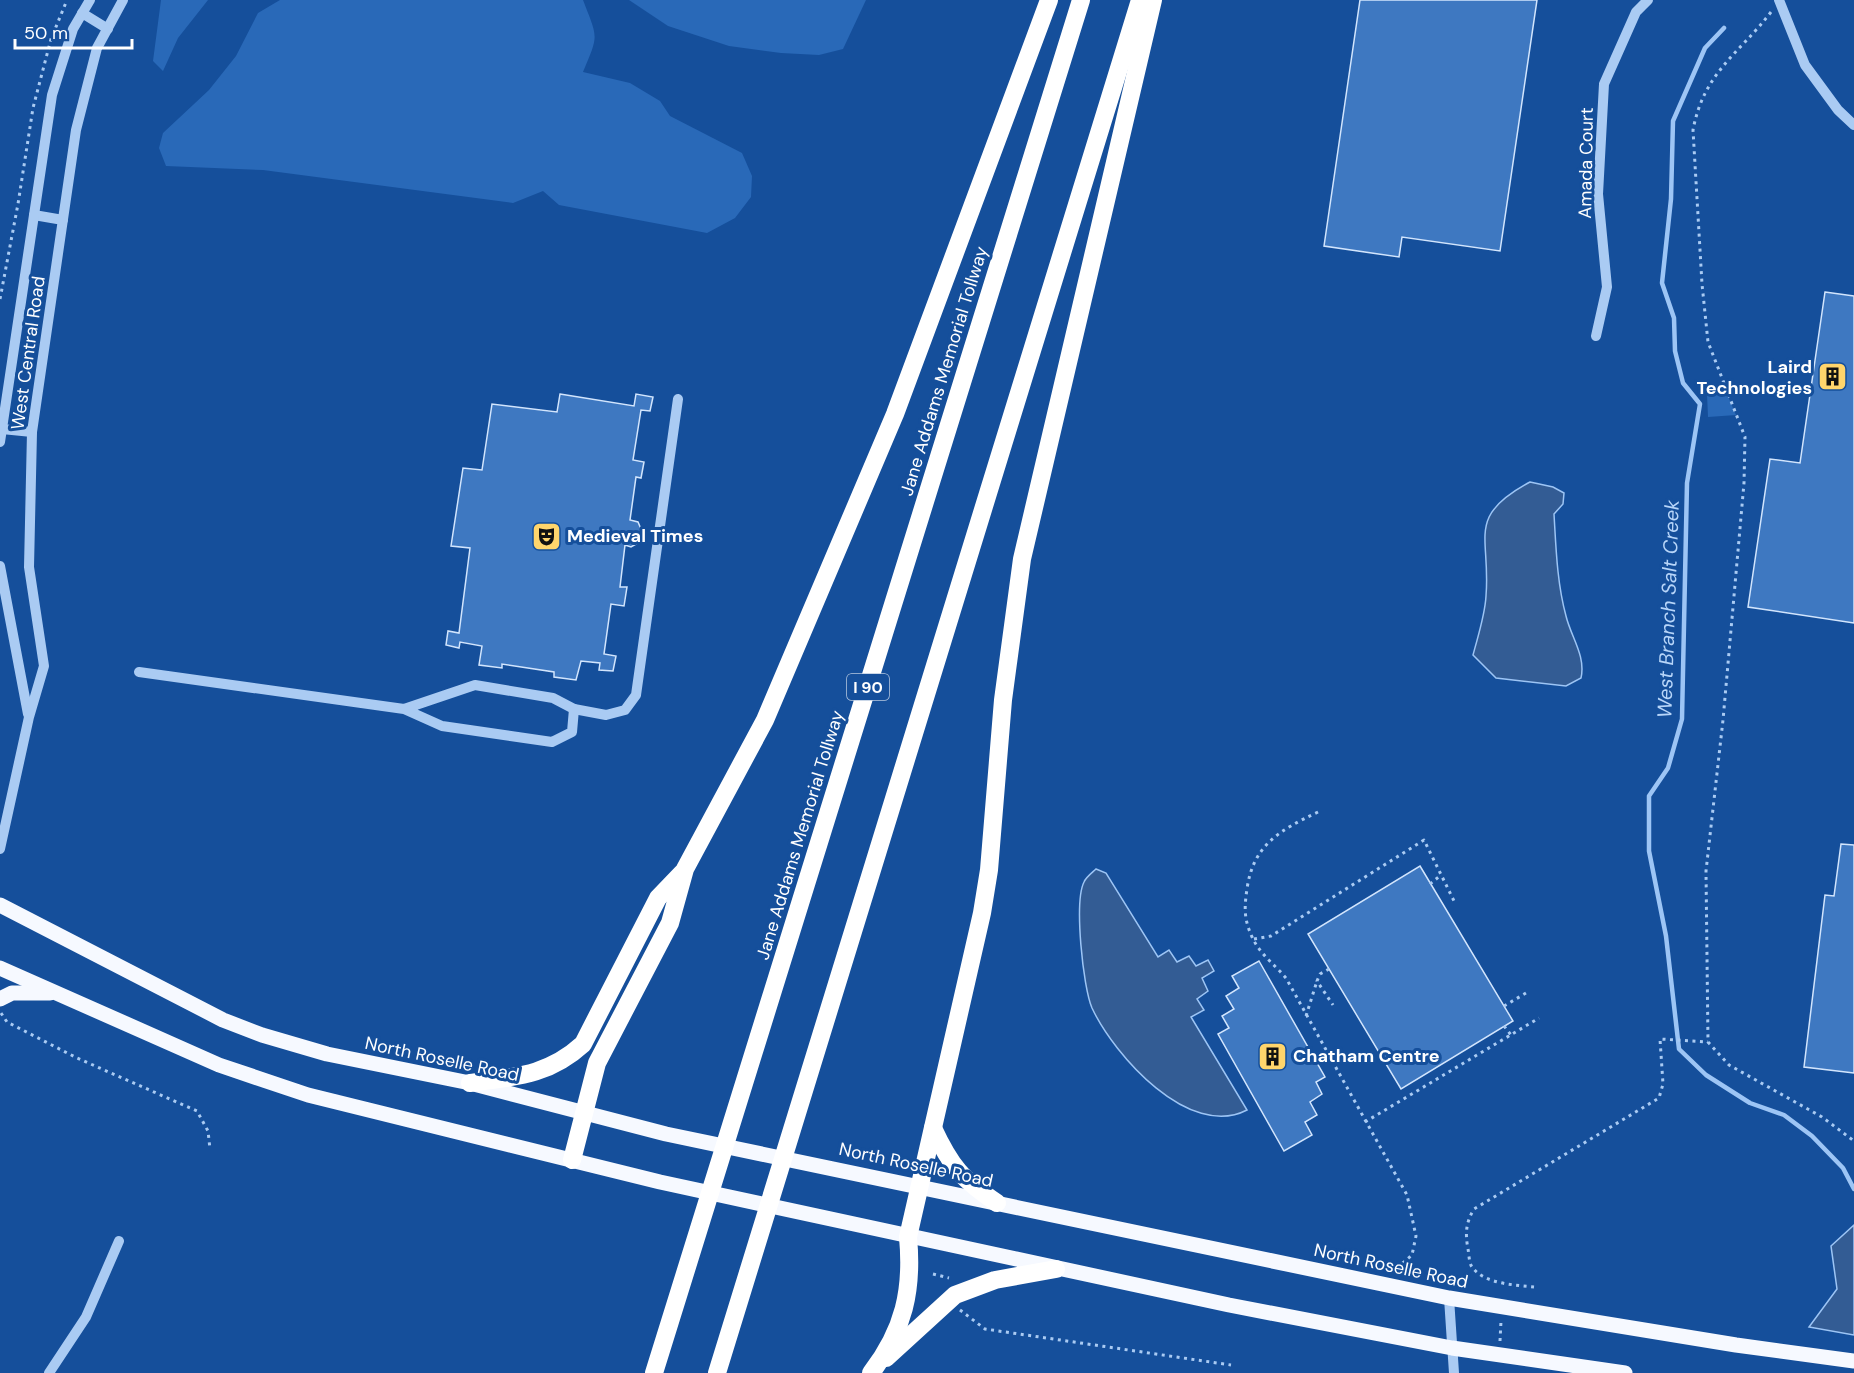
<svg xmlns="http://www.w3.org/2000/svg" width="1854" height="1373" font-family="'DM Sans',sans-serif">
  <style>
    .green { fill: #2969b8 }
    .water { fill: #335c94; stroke: #9dc5f5; stroke-width: 1.5 }
    .lines { fill: none; stroke-linecap: round; stroke-linejoin: round }
    .stream { stroke: #9dc5f5; stroke-width: 4.5 }
    .building { fill: #3e78c1; stroke: #d2e5fd; stroke-width: 1.5 }
    .path { stroke: #aacbf3; stroke-width: 3; stroke-dasharray: 3 4.5; stroke-linecap: butt }
    .minor { stroke: #aacbf3; stroke-width: 10 }
    .major { stroke: #f6f9ff; stroke-width: 15 }
    .highway { stroke: #fff; stroke-width: 18 }
    .labels { text-anchor: middle; dominant-baseline: central; stroke-width: 6; stroke-linejoin: round; paint-order: stroke }
    .shield { fill: #154f9b; stroke: #b9cae1; stroke-width: 1.5 }
    .shield-label { font-size: 16px; font-weight: bold; fill: #fff }
    .street-label { font-size: 18px; fill: #fff; stroke: #154f9b }
    .poi-label { font-size: 18px; font-weight: bold; fill: #fff; stroke: #154f9b; text-anchor: start }
    .water-label { font-size: 20px; font-style: italic; fill: #b7d5f9; stroke: #154f9b }
  </style>
  <rect width="100%" height="100%" fill="#154f9b"/>
  <!-- green -->
  <g class="green">
    <path d="M 161,0 L 208,0 L 178,38 L 163,71 L 153,61 Z"/>
    <path d="M 280,0 L 583,0 C 598,39 599,34 583,72 L 630,83 L 660,101 L 670,116 L 742,153 L 752,176 L 751,197 L 735,218 L 707,233 L 559,205 L 543,191 L 513,203 L 263,170 L 166,166 L 159,148 L 163,133 L 209,90 L 236,56 L 258,13 Z"/>
    <path d="M 629,0 L 866,0 L 843,49 L 819,55 L 781,53 L 729,46 L 668,26 Z"/>
    <path d="M 1707,394 L 1727,394 L 1736,415 L 1708,417 Z"/>
  </g>
  <!-- water -->
  <g class="water">
    <path d="M 1530,482 L 1553,487 L 1564,493 L 1563,504 L 1554,514 C 1556,548 1557,583 1566,616 C 1571,637 1586,656 1581,678 L 1566,686 L 1496,678 L 1473,655 C 1478,636 1485,615 1486,596 C 1491,536 1465,517 1530,482 Z"/>
    <path d="M 1096,869 L 1106,873 L 1158,957 L 1169,950 L 1177,962 L 1189,956 L 1196,966 L 1208,960 L 1214,971 L 1202,978 L 1208,991 L 1197,999 L 1204,1010 L 1191,1017 L 1247,1110 C 1189,1140 1114,1055 1092,1008 C 1083,987 1074,902 1084,882 C 1086,877 1093,872 1096,869 Z"/>
    <path d="M 1854,1225 L 1854,1335 L 1809,1327 L 1837,1289 L 1831,1246 Z"/>
  </g>
  <g class="lines">
    <!-- stream -->
    <path class="stream" d="M 1724,28 L 1705,48 L 1673,121 L 1671,199 L 1662,283 L 1674,318 L 1675,351 L 1683,383 L 1700,404 L 1687,483 L 1682,719 L 1668,768 L 1649,796 L 1649,851 L 1666,936 L 1679,1049 L 1706,1075 L 1750,1103 L 1784,1115 L 1812,1136 L 1843,1168 L 1854,1189"/>
  </g>
  <!-- building -->
  <g class="building">
    <path d="M 1360,0 L 1537,0 L 1500,251 L 1402,237 L 1399,257 L 1324,246 Z"/>
    <path d="M 1825,292 L 1854,296 L 1854,623 L 1748,607 L 1770,459 L 1800,463 Z"/>
    <path d="M 560,394 L 634,406 L 636,394 L 653,397 L 650,411 L 641,410 L 633,460 L 644,462 L 641,478 L 636,477 L 630,520 L 638,522 L 641,529 L 638,543 L 631,547 L 625,545 L 620,587 L 627,587 L 624,606 L 611,604 L 604,654 L 616,656 L 613,671 L 599,670 L 600,663 L 581,661 L 576,680 L 554,677 L 554,672 L 502,664 L 502,668 L 479,665 L 482,646 L 460,642 L 459,648 L 446,645 L 448,631 L 459,633 L 470,548 L 451,546 L 463,468 L 482,470 L 492,404 L 557,412 Z"/>
    <path d="M 1841,844 L 1854,845 L 1854,1073 L 1804,1067 L 1825,895 L 1834,896 Z"/>
    <path d="M 1420,866 L 1513,1021 L 1401,1089 L 1308,934 Z"/>
    <path d="M 1259,961 L 1325,1077 L 1316,1082 L 1322,1094 L 1310,1102 L 1317,1115 L 1305,1122 L 1312,1135 L 1284,1151 L 1218,1034 L 1229,1028 L 1222,1016 L 1234,1009 L 1226,996 L 1239,988 L 1232,976 Z"/>
  </g>
  <g class="lines">
    <!-- path -->
    <g class="path">
      <path d="M 1771,12 C 1738,55 1704,72 1693,130 L 1702,284 L 1708,342 L 1745,437 L 1744,483 L 1723,720 L 1706,871 L 1708,1042 L 1729,1065 L 1822,1117 L 1854,1141"/>
      <path d="M 0,299 L 18,204 L 33,108 L 51,39 L 67,0"/>
      <path d="M 1318,812 C 1280,830 1253,845 1247,889 C 1244,909 1244,920 1253,939 C 1261,955 1275,965 1286,978 L 1407,1195 L 1416,1236 L 1412,1255 L 1397,1268 L 1373,1265"/>
      <path d="M 1430,884 L 1441,875"/>
      <path d="M 1254,939 L 1271,936 L 1424,840 L 1455,903"/>
      <path d="M 1329,969 L 1320,974 L 1317,981 L 1333,1005"/>
      <path d="M 1504,1006 L 1526,993"/>
      <path d="M 1,1013 L 7,1022 L 77,1058 L 197,1111 L 208,1131 L 210,1149"/>
      <path d="M 1306,1016 L 1317,981"/>
      <path d="M 1504,1026 L 1511,1035"/>
      <path d="M 1365,1122 L 1539,1018"/>
      <path d="M 933,1274 L 949,1278"/>
      <path d="M 1534,1287 C 1515,1285 1484,1284 1472,1267 C 1469,1263 1469,1254 1468,1249 C 1465,1233 1466,1222 1474,1209 L 1659,1098 L 1663,1084 L 1660,1039 L 1708,1042"/>
      <path d="M 960,1310 L 985,1329 L 1231,1365"/>
      <path d="M 1500,1341 L 1501,1321"/>
    </g>
    <!-- minor -->
    <g class="minor">
      <path d="M 1779,0 L 1805,65 L 1838,110 L 1854,125"/>
      <path d="M 82,13 L 108,29"/>
      <path d="M 34,215 L 63,220"/>
      <path d="M 1596,336 L 1607,287 L 1598,194 L 1604,84 L 1636,12 L 1648,0"/>
      <path d="M 2,429 L 32,432"/>
      <path d="M 0,442 L 52,95 L 73,29 L 90,0"/>
      <path d="M 0,566 L 28,714"/>
      <path d="M 139,672 L 404,709 L 442,726 L 552,742 L 572,732 L 574,709 L 553,698 L 475,685 L 404,709"/>
      <path d="M 574,709 L 606,715 L 625,710 L 636,695 L 678,399"/>
      <path d="M 0,849 L 29,717 L 44,666 L 29,567 L 32,432 L 76,130 L 97,48 L 123,0"/>
      <path d="M 1449,1298 L 1454,1373"/>
      <path d="M 49,1373 L 86,1317 L 119,1241"/>
    </g>
    <!-- major -->
    <g class="major">
      <path d="M 0,905 L 223,1020 L 262,1035 L 327,1054 L 470,1083 L 666,1134 L 1449,1298 L 1736,1345 L 1854,1361"/>
      <path d="M 0,968 L 219,1065 L 308,1095 L 660,1182 L 1229,1305 L 1452,1348 L 1625,1373"/>
      <path d="M 0,999 L 12,993 L 50,993"/>
    </g>
    <!-- highway -->
    <g class="highway">
      <path d="M 470,1083 C 514,1077 548,1076 583,1044 L 658,898 L 682,873"/>
      <path d="M 933,1128 C 951,1167 962,1179 997,1203"/>
      <path d="M 572,1160 L 597,1063 L 670,923 L 685,869 L 765,720 L 895,414 L 1049,0"/>
      <path d="M 886,1358 L 955,1295 L 995,1280 L 1056,1269"/>
      <path d="M 654,1373 L 1081,0"/>
      <path d="M 717,1373 L 1140,0"/>
      <path d="M 871,1373 C 904,1330 913,1290 908,1237 L 982,913 L 989,870 L 1003,700 L 1022,559 L 1153,0"/>
    </g>
  </g>
  <!-- icons -->
  <defs>
    <symbol id="building-square" viewBox="-11 -11 22 22"><rect x="-9" y="-9" width="18" height="18" rx="4" fill="#ffd56c" stroke="#154f9b"/><path d="M-4-6H4V6H1V3H-1V6H-4ZM-2.5-4.3h1.7v1.8h-1.7ZM.8-4.3h1.7v1.8H.8ZM-2.5-1h1.7V.8h-1.7ZM.8-1h1.7V.8H.8Z" fill="#111"/></symbol>
    <symbol id="theatre-square" viewBox="-11 -11 22 22"><rect x="-9" y="-9" width="18" height="18" rx="4" fill="#ffd56c" stroke="#154f9b"/><path d="M-5-5.5Q0-4 5-5.5V0Q5 5 0 6Q-5 5-5 0ZM-3.3-2.5H-1v1.5H-3.3ZM1-2.5H3.3v1.5H1ZM-2.8 1Q0 5.5 2.8 1Z" fill="#111"/></symbol>
  </defs>
  <g fill-rule="evenodd">
    <use href="#building-square" x="1816" y="360" width="33" height="33"/>
    <use href="#theatre-square" x="530" y="520" width="33" height="33"/>
    <use href="#building-square" x="1256" y="1040" width="33" height="33"/>
  </g>
  <g class="labels">
    <!-- shield labels -->
    <rect class="shield" x="847" y="674" width="42" height="26" rx="4.5"/>
    <g class="shield-label">
      <text x="868" y="687">I 90</text>
    </g>
    <!-- street labels -->
    <g class="street-label">
      <text transform="translate(1586 163) rotate(-89)">Amada Court</text>
      <text transform="translate(28 353) rotate(-82)">West Central Road</text>
      <text transform="translate(944 371) rotate(-73)">Jane Addams Memorial Tollway</text>
      <text transform="translate(800 835) rotate(-73)">Jane Addams Memorial Tollway</text>
      <text transform="translate(442 1059) rotate(12)">North Roselle Road</text>
      <text transform="translate(916 1165) rotate(12)">North Roselle Road</text>
      <text transform="translate(1391 1266) rotate(12)">North Roselle Road</text>
    </g>
    <!-- poi labels -->
    <g class="poi-label">
      <text x="1812" y="367" text-anchor="end">Laird<tspan x="1812" dy="21">Technologies</tspan></text>
      <text x="567" y="536">Medieval Times</text>
      <text x="1293" y="1056">Chatham Centre</text>
    </g>
    <!-- water labels -->
    <g class="water-label">
      <text transform="translate(1668 609) rotate(-88)">West Branch Salt Creek</text>
    </g>
  </g>
  <!-- scale -->
  <path d="M15 39v9h117v-9" fill="none" stroke="#ffffff" stroke-width="3"/>
  <text x="24" y="39" font-size="18" fill="#ffffff" stroke="#154f9b" stroke-width="4.5" paint-order="stroke">50 m</text>
</svg>
